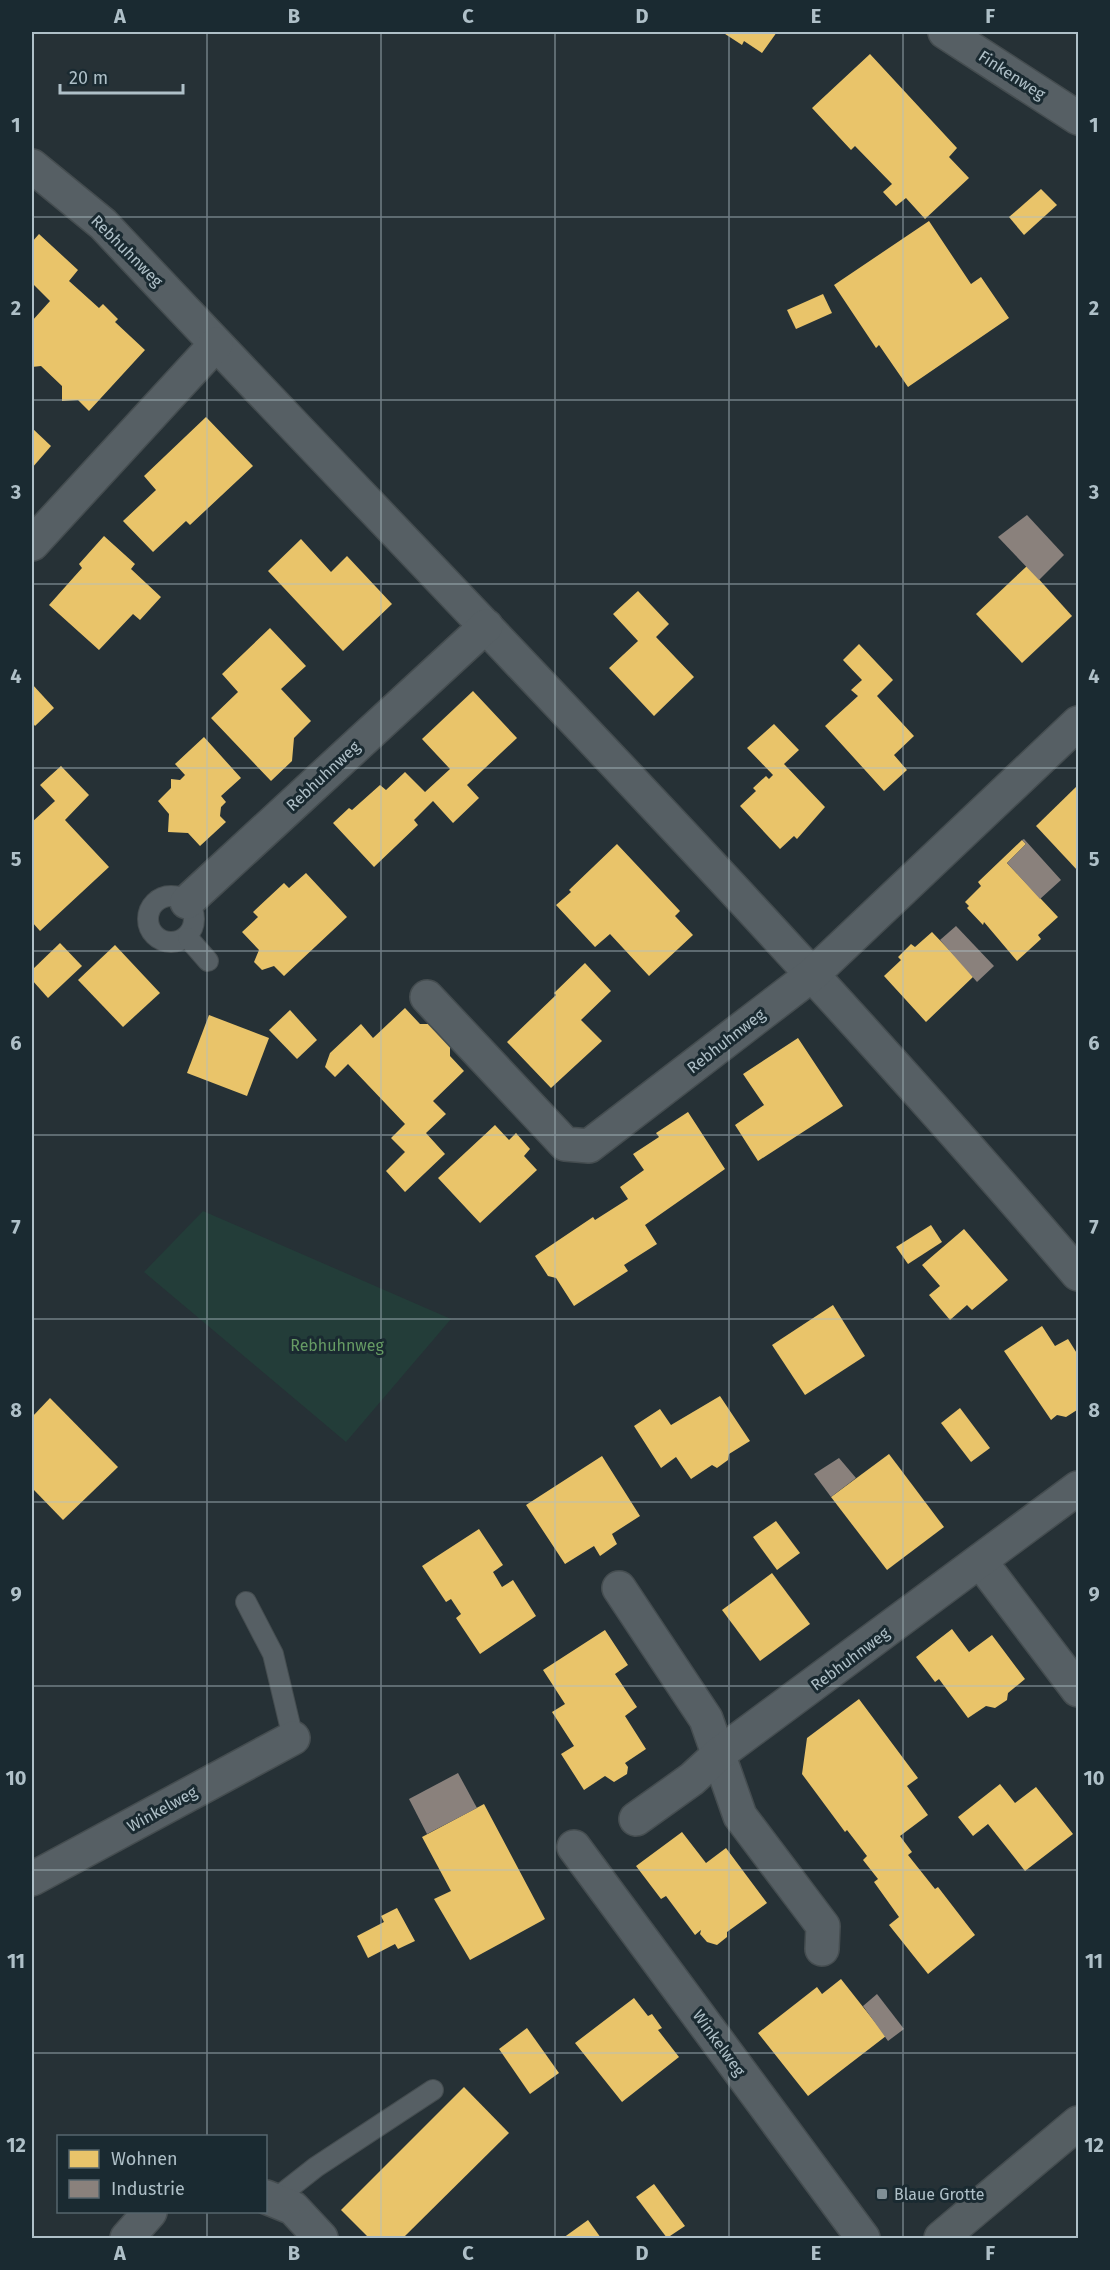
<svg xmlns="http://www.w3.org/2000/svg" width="1110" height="2270" font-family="'Fira Sans',sans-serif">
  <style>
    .green { fill: #233d39 }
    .homes { fill: #e9c46a }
    .industry { fill: #8a817c }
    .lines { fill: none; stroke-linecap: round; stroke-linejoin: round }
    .service-casing { stroke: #454d50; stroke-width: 22 }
    .minor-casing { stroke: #454d50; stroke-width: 36 }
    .secondary-casing { stroke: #454d50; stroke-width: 36 }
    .service { stroke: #565f64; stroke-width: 20 }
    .minor { stroke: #565f64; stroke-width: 33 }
    .secondary { stroke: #555e62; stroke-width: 33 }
    .grid { fill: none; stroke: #afc0c8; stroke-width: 1.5; stroke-opacity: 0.55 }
    .poi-dot { fill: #7f8e95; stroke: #1a2a31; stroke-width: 2 }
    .labels { text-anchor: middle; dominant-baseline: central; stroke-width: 6; stroke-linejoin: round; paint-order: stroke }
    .street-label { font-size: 16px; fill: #afc0c8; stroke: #1a2a31 }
    .park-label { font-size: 16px; fill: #669b64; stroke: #1a2a31 }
    .poi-label { font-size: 16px; fill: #afc0c8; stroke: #1a2a31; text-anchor: start }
    .neatline { fill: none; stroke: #afc0c8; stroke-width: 2 }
    .grid-label { font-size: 20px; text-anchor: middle; font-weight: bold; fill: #afc0c8 }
  </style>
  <rect width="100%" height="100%" fill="#263136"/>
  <!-- green -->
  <path class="green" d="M 203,1211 L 451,1319 L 346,1442 L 144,1272 Z"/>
  <!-- homes -->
  <g class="homes">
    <path d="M 722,32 L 777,32 L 762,53 L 744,41 L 742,45 Z"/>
    <path d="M 870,54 L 957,148 L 949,157 L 969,178 L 925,219 L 906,198 L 896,206 L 883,192 L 892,184 L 855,146 L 851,150 L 812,108 Z"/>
    <path d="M 1041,189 L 1057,205 L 1024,235 L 1009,217 Z"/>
    <path d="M 929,221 L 971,284 L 981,277 L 1009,318 L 908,387 L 879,345 L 876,348 L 834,285 Z"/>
    <path d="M 39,234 L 78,270 L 69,281 L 99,308 L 103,304 L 118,319 L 115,322 L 145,350 L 89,411 L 78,400 L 62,401 L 62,386 L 41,366 L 32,367 L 32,321 L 50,301 L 32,283 L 32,242 Z"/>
    <path d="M 823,294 L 832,313 L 796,329 L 787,310 Z"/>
    <path d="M 206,417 L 253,466 L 190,525 L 186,521 L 153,552 L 123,521 L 156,490 L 144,476 Z"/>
    <path d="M 32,428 L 51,446 L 32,468 Z"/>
    <path d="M 104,536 L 135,564 L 131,569 L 161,597 L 140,620 L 133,614 L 99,650 L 49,605 L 82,568 L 79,564 Z"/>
    <path d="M 301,539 L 331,572 L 347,556 L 392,604 L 343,651 L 268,571 Z"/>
    <path d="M 1027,566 L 1072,616 L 1022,663 L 976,614 Z"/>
    <path d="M 638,591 L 669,624 L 656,637 L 694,677 L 654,716 L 609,668 L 638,641 L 613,614 Z"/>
    <path d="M 270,628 L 306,666 L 281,689 L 311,721 L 294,738 L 292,761 L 271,781 L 211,718 L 238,692 L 222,674 Z"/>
    <path d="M 859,644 L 893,680 L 877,696 L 914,736 L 894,755 L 907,770 L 884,791 L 825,726 L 858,696 L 851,690 L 862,680 L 843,660 Z"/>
    <path d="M 32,684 L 54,708 L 35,726 L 32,722 Z"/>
    <path d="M 473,691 L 517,738 L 467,785 L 479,798 L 453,823 L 433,801 L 414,820 L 418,825 L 374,867 L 333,823 L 349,808 L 352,810 L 380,785 L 386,790 L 405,772 L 425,792 L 450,769 L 422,739 Z"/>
    <path d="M 774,724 L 799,750 L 784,764 L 825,807 L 797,839 L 794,836 L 780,849 L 740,806 L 756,791 L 753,788 L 766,776 L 769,779 L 773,775 L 747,748 Z"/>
    <path d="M 204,737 L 241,778 L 221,796 L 226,802 L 221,807 L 220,816 L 226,822 L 200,846 L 188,833 L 168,832 L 169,814 L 158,801 L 171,788 L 171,779 L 180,780 L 185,775 L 175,764 Z"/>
    <path d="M 61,766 L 89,795 L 65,820 L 109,867 L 40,931 L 32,922 L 32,822 L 55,801 L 40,785 Z"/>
    <path d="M 1078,785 L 1078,871 L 1036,826 Z"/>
    <path d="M 1022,840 L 1026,844 L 1007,863 L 1058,917 L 1038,935 L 1041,939 L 1017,961 L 984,922 L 983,925 L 967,908 L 969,906 L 965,902 L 981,886 L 978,882 Z"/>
    <path d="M 617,844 L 680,911 L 675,916 L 693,935 L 649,976 L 610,934 L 595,947 L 556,905 L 571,892 L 569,890 Z"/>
    <path d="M 306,873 L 347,917 L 284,976 L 274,966 L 262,970 L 254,962 L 259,950 L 242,932 L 258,917 L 253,912 L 284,883 L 289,888 Z"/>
    <path d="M 932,932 L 974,976 L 926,1022 L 884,976 L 901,960 L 898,957 L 911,944 L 915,947 Z"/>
    <path d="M 60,943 L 82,966 L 48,998 L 32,980 L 32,970 Z"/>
    <path d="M 115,945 L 160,993 L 123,1027 L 78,980 Z"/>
    <path d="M 585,963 L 611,991 L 581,1020 L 602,1041 L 551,1088 L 507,1042 L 556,995 L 554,993 Z"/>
    <path d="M 405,1008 L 420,1024 L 431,1024 L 450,1044 L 450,1056 L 464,1071 L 433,1101 L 446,1114 L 426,1133 L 445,1154 L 405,1192 L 386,1171 L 405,1152 L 391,1138 L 405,1124 L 348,1064 L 335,1077 L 325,1067 L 330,1053 L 361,1024 L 373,1038 Z"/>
    <path d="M 290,1010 L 317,1040 L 297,1059 L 269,1030 Z"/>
    <path d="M 209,1015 L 269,1038 L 247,1096 L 187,1073 Z"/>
    <path d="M 798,1038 L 843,1106 L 758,1161 L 735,1125 L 764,1105 L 743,1074 Z"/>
    <path d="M 688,1112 L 725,1169 L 645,1225 L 657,1244 L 624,1265 L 628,1271 L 574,1306 L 556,1278 L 548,1276 L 535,1256 L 593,1217 L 595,1220 L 628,1199 L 620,1187 L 644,1170 L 633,1154 L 659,1137 L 656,1133 Z"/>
    <path d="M 495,1125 L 509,1140 L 516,1133 L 530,1149 L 524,1156 L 537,1170 L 480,1223 L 438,1178 Z"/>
    <path d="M 931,1225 L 942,1242 L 908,1264 L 896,1247 Z"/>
    <path d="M 964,1229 L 1008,1280 L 972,1310 L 967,1305 L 950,1320 L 929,1295 L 940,1286 L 922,1265 Z"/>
    <path d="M 833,1305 L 865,1356 L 805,1395 L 772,1345 Z"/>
    <path d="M 1042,1326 L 1055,1346 L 1068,1339 L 1078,1355 L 1078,1402 L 1077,1410 L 1066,1417 L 1057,1415 L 1051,1420 L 1004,1351 Z"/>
    <path d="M 720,1396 L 750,1441 L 729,1454 L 728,1460 L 717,1468 L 712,1465 L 691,1479 L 676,1457 L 661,1468 L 634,1426 L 660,1409 L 671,1425 Z"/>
    <path d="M 50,1398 L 118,1467 L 63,1520 L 32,1488 L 32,1417 Z"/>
    <path d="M 960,1408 L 990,1448 L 971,1462 L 941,1423 Z"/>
    <path d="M 889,1454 L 944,1527 L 887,1570 L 831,1497 Z"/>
    <path d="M 602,1456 L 640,1516 L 612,1534 L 617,1544 L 600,1556 L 594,1546 L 565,1564 L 526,1505 Z"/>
    <path d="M 776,1521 L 800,1553 L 777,1570 L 753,1537 Z"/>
    <path d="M 479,1529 L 503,1565 L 493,1572 L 502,1587 L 513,1580 L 536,1616 L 480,1654 L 456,1618 L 461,1614 L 451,1599 L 446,1602 L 422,1566 Z"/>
    <path d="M 772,1573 L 810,1624 L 760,1661 L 722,1610 Z"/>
    <path d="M 952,1629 L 969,1652 L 992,1635 L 1025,1679 L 1008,1693 L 1007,1700 L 995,1708 L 986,1706 L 968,1718 L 939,1679 L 935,1682 L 916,1657 Z"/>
    <path d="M 605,1630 L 628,1665 L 615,1674 L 637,1707 L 625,1716 L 646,1749 L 625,1763 L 628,1767 L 627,1774 L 614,1782 L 605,1776 L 584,1790 L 561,1754 L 574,1746 L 552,1712 L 565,1704 L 543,1670 Z"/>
    <path d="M 859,1699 L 918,1778 L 907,1786 L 928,1815 L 900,1836 L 912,1852 L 908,1855 L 935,1889 L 938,1887 L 975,1935 L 928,1974 L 889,1925 L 899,1917 L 874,1882 L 878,1879 L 863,1860 L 867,1856 L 847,1830 L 845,1832 L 802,1774 L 807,1738 Z"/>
    <path d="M 1000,1784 L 1015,1803 L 1036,1787 L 1073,1834 L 1025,1871 L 988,1824 L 973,1836 L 958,1817 Z"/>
    <path d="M 484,1804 L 545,1919 L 470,1960 L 434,1899 L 451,1891 L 422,1837 Z"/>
    <path d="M 682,1832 L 706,1863 L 726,1848 L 767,1903 L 727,1932 L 727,1937 L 717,1945 L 707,1942 L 700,1934 L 701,1930 L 695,1935 L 666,1896 L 661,1899 L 636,1866 Z"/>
    <path d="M 397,1908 L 415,1941 L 398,1949 L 395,1944 L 368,1958 L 357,1936 L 384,1922 L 381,1916 Z"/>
    <path d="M 841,1979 L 886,2036 L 808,2096 L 758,2033 L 817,1987 L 822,1994 Z"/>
    <path d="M 634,1998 L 648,2016 L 652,2014 L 662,2028 L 658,2030 L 679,2057 L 622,2102 L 575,2043 Z"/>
    <path d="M 527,2028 L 559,2073 L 530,2094 L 499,2049 Z"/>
    <path d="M 464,2087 L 509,2133 L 403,2238 L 369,2238 L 341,2210 Z"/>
    <path d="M 654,2184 L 685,2226 L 667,2238 L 636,2197 Z"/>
    <path d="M 588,2220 L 601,2238 L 563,2238 Z"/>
  </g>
  <!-- industry -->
  <g class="industry">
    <path d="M 1027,515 L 1064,555 L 1039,580 L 998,537 Z"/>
    <path d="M 1024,839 L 1061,880 L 1040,899 L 1007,863 L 1026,844 L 1022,840 Z"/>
    <path d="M 956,926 L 994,966 L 977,982 L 940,940 Z"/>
    <path d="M 839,1458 L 856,1478 L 831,1497 L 814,1474 Z"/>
    <path d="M 458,1773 L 477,1808 L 427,1834 L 409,1799 Z"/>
    <path d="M 877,1994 L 904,2029 L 888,2041 L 863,2006 Z"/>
  </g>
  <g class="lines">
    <defs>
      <g id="service">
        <circle cx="171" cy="919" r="23"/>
        <path d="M 188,938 L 208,961"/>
        <path d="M 246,1602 L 273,1654 L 293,1738"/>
        <path d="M 274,2200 L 316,2167 L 433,2090"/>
      </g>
      <g id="minor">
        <path d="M 945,32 L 1078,118"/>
        <path d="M 32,166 L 103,224 C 430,572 767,911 1078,1274"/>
        <path d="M 32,544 L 216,344"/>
        <path d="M 187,902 L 486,626"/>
        <path d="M 427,997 L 565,1144 L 589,1146 L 813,974 L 1078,723"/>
        <path d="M 980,1561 L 1078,1690"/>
        <path d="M 619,1588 L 706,1719 L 740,1816 L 823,1926 L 822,1949"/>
        <path d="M 636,1819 L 692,1779 L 719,1754 L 1078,1488"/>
        <path d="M 574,1847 L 863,2238"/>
        <path d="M 32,1879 L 293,1738"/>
        <path d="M 266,2197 L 293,2208 L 321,2238"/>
        <path d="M 127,2238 L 150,2212"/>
      </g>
      <path id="secondary" d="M 941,2238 L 1078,2123"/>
    </defs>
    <!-- service casing -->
    <use href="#service" class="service-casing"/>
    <!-- minor casing -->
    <use href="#minor" class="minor-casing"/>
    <!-- secondary casing -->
    <use href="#secondary" class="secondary-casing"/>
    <!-- service -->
    <use href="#service" class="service"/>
    <!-- minor -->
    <use href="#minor" class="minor"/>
    <!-- secondary -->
    <use href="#secondary" class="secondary"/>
  </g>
  <!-- grid -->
  <path class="grid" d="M 207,32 L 207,2136M 381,32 L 381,2238M 555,32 L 555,2238M 729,32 L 729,2238M 903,32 L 903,2238M 32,217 L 1078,217M 32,400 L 1078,400M 32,584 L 1078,584M 32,768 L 1078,768M 32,951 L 1078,951M 32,1135 L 1078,1135M 32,1319 L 1078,1319M 32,1502 L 1078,1502M 32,1686 L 1078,1686M 32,1870 L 1078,1870M 32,2053 L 1078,2053M 207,2212 L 207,2238"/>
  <!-- markers -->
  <rect class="poi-dot" x="876" y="2188" width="12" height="12" rx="3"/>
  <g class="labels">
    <!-- street labels -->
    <g class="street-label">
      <text transform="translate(1012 75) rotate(33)">Finkenweg</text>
      <text transform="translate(127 251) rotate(45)">Rebhuhnweg</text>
      <text transform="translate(323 776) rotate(-43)">Rebhuhnweg</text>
      <text transform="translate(726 1041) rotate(-38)">Rebhuhnweg</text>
      <text transform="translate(850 1659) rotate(-37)">Rebhuhnweg</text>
      <text transform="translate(162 1809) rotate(-29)">Winkelweg</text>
      <text transform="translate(719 2043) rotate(54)">Winkelweg</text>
    </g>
    <!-- park labels -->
    <g class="park-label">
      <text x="337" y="1345">Rebhuhnweg</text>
    </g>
    <!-- poi labels -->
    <g class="poi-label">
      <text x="894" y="2194">Blaue Grotte</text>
    </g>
  </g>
  <!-- border -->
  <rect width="1110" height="2270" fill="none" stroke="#1a2a31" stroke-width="66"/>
  <!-- legend -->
  <rect x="57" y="2135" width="210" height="78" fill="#1a2a31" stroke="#56666d" stroke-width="1.5"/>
  <rect x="69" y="2150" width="30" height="18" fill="#e9c46a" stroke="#56666d" stroke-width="1.5"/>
  <text x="111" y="2165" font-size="18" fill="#afc0c8">Wohnen</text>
  <rect x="69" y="2180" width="30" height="18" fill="#8a817c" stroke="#56666d" stroke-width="1.5"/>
  <text x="111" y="2195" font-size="18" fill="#afc0c8">Industrie</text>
  <!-- scale -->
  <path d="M60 84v9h123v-9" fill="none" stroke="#afc0c8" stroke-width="3"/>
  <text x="69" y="84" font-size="18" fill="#afc0c8" stroke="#1a2a31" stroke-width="4.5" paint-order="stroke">20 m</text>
  <rect x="33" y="33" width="1044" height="2204" class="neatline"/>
  <g class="grid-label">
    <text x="120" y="23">A</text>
    <text x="294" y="23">B</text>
    <text x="468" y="23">C</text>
    <text x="642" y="23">D</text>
    <text x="816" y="23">E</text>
    <text x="990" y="23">F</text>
    <text x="16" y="132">1</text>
    <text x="1094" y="132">1</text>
    <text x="16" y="315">2</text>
    <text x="1094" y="315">2</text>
    <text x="16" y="499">3</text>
    <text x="1094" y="499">3</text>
    <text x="16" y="683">4</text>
    <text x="1094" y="683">4</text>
    <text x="16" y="866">5</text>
    <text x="1094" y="866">5</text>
    <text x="16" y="1050">6</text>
    <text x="1094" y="1050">6</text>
    <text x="16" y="1234">7</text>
    <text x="1094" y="1234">7</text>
    <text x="16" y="1417">8</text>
    <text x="1094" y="1417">8</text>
    <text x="16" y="1601">9</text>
    <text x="1094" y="1601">9</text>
    <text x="16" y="1785">10</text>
    <text x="1094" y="1785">10</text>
    <text x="16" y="1968">11</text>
    <text x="1094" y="1968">11</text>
    <text x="16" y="2152">12</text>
    <text x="1094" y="2152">12</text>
    <text x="120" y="2260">A</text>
    <text x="294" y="2260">B</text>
    <text x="468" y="2260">C</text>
    <text x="642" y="2260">D</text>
    <text x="816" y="2260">E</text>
    <text x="990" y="2260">F</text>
  </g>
</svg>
